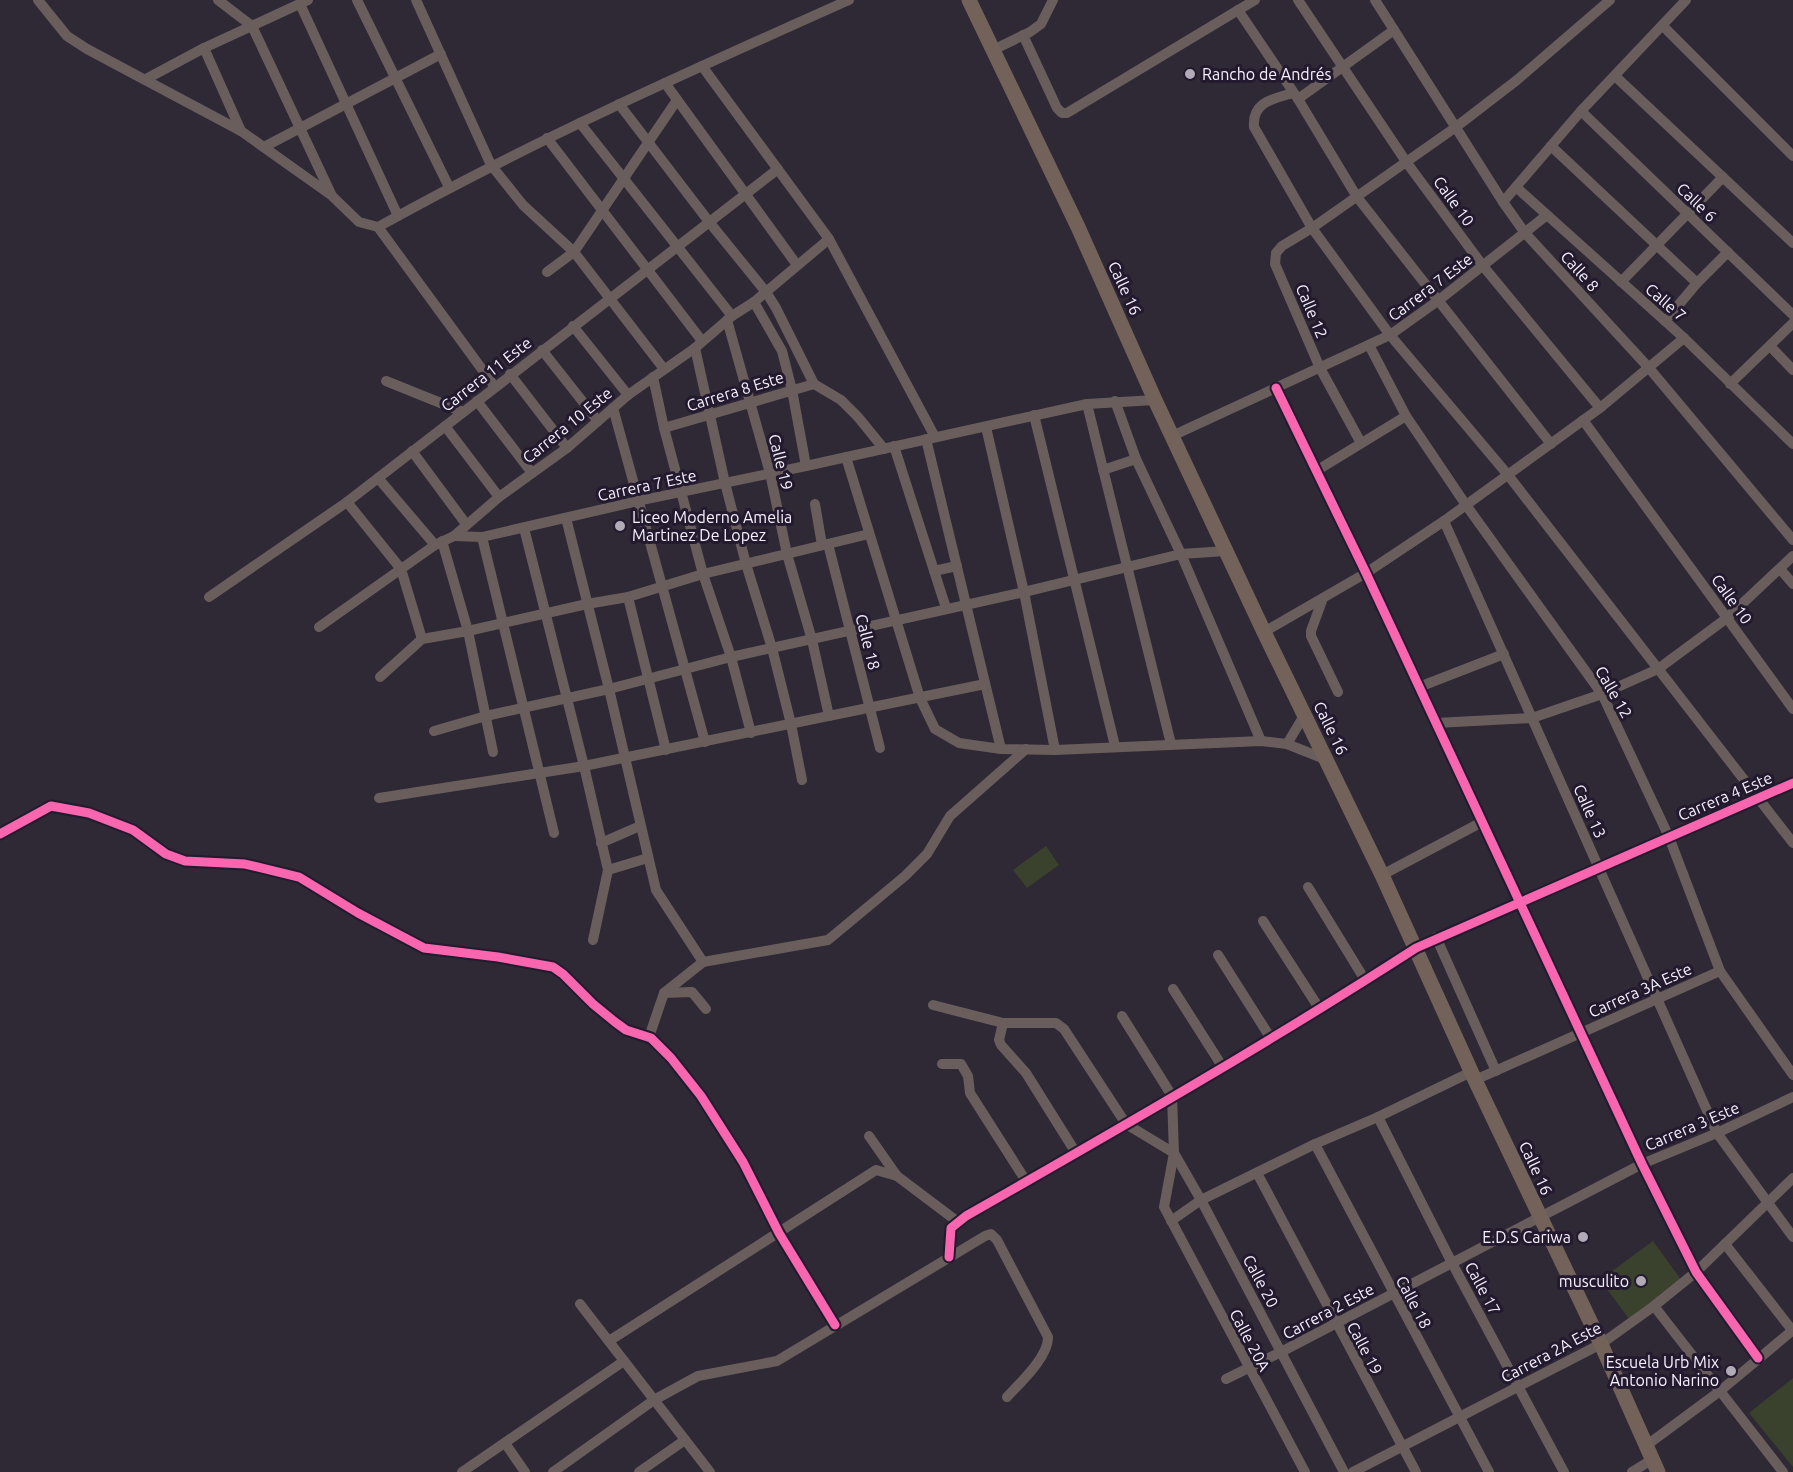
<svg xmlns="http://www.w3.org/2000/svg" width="1793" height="1472" font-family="Ubuntu,sans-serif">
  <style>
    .green { fill: #3a412c }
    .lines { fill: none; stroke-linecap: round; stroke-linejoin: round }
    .minor { stroke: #695e5c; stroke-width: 10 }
    .highway { stroke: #736259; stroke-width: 15 }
    .cycleway-casing { stroke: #231a2f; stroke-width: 13 }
    .cycleway { stroke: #f766af; stroke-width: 9 }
    .poi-dot { fill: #b0abb7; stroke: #231a2f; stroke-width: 2 }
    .labels { text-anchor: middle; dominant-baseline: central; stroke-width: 6; stroke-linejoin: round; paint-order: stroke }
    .poi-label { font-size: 16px; fill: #f6f1fd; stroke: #231a2f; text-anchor: end }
    .street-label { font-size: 16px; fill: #f6f1fd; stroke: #231a2f }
  </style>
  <rect width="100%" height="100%" fill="#2e2935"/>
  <!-- green -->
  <g class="green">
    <path d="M 1046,846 L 1059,865 L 1027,888 L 1013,870 Z"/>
    <path d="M 1653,1241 L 1682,1281 L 1630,1320 L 1600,1280 Z"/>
    <path d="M 1793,1378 L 1793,1467 L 1749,1413 Z"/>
  </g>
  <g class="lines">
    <!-- minor -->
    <g class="minor">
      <path d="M 38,0 L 67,36 L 87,49 L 241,131 L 331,195 L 359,222 L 378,227 L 495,387"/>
      <path d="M 218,0 L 252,26 L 331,194"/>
      <path d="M 357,0 L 449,187"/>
      <path d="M 416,0 L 491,165 L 523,205 L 574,252 L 664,369"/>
      <path d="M 1298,0 L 1407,163 L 1483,266 L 1600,408"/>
      <path d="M 1375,0 L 1503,202 L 1525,233 L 1649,368 L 1793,540"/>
      <path d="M 300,4 L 398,216"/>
      <path d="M 1238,10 L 1298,99 L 1357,197 L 1551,444"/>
      <path d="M 1663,26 L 1793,156"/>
      <path d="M 1023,35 L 1057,108 L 1062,113 L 1067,113 L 1255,0"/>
      <path d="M 204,48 L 241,131"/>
      <path d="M 993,50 L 1030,32 L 1041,24 L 1053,0"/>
      <path d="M 702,66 L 829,239 L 935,437"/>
      <path d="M 1615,76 L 1793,243"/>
      <path d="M 146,79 L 204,48 L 308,0"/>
      <path d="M 665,83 L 797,265"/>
      <path d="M 1293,93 C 1274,99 1252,101 1254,127 L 1312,228 L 1390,335 L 1508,475 L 1793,843"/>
      <path d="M 1298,99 L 1394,30"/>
      <path d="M 619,104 L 710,223 L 766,292 L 776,308 L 814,384 L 841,400 L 858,417 L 884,449"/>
      <path d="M 1581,111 L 1793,315"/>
      <path d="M 580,123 L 732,316"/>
      <path d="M 547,138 L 702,341"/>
      <path d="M 1551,146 L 1697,283 L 1665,321"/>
      <path d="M 264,147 L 441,54"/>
      <path d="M 1516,187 L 1684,338 L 1793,444"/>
      <path d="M 1503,202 L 1581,111 L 1686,0"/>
      <path d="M 378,227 C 530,142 690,71 849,0"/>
      <path d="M 547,272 L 574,252 L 677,100"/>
      <path d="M 1621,282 L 1723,177"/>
      <path d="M 1697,283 L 1728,252"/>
      <path d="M 754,302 L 782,351 L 792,390 L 806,466"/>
      <path d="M 727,320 L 770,473 L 787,554 L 812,640 L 829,716"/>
      <path d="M 573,326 L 628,395"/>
      <path d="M 1369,345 L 1406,416 L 1466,505 L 1602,694 L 1669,837 L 1720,971 L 1793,1075"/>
      <path d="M 1770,346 L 1793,370"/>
      <path d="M 695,348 L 725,483 L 746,564 L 772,648 L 791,724 L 802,780"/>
      <path d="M 542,350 L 598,421"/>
      <path d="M 510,374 L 567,448"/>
      <path d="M 653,377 L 664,428 L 703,574 L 731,657 L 751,733"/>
      <path d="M 386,381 L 463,412"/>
      <path d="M 1730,384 L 1793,323"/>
      <path d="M 1276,388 L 1366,573 L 1642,1164 L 1696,1272 L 1758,1358"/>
      <path d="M 477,401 L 532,473"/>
      <path d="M 1115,401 L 1136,459 L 1181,554 L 1261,741"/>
      <path d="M 1087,404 L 1171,744"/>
      <path d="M 613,408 L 705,742"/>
      <path d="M 1034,415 L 1115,746"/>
      <path d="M 1583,420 L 1793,709"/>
      <path d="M 445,426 L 499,497"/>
      <path d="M 986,427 L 1024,592 L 1055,750"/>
      <path d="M 664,428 L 814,384"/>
      <path d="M 1172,436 L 1390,335 L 1439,300 L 1547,215"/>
      <path d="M 926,439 L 1001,749"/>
      <path d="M 1361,443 L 1320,368 L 1275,264 L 1276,253 L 1282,246 L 1312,228 L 1456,127 L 1517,80 L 1610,0"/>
      <path d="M 894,446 L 946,608"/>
      <path d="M 412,451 L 466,524"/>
      <path d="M 846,457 L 920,698 L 935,729 L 959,743 L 1001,749 L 1055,750 L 1261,741 L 1287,744 L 1327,760"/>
      <path d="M 1103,470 L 1136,459"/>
      <path d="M 1316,471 L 1406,416"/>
      <path d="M 378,478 L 435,545"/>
      <path d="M 347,502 L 401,569 L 422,639"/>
      <path d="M 815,504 L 822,545"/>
      <path d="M 566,518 L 609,689 L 656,890 L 703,962 L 664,993 L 649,1037"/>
      <path d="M 1444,521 L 1717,1133 L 1793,1237"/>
      <path d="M 524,528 L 584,766 L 608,870 L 593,940"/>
      <path d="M 454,536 L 482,537 L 638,501 L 806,466 L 1087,404 L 1155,400"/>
      <path d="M 482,537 L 554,833"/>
      <path d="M 442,541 L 468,631 L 493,752"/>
      <path d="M 828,544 L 880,748"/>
      <path d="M 1780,569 L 1793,584"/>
      <path d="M 934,571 L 957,566"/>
      <path d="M 209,597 L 347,502 L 778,169"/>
      <path d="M 628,597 L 666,750"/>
      <path d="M 1323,598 L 1311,631 L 1311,636 L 1338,692"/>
      <path d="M 319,627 L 435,545 L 454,536 L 499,497 L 567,448 L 628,395 L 695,348 L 732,316 L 754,302 L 829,239"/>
      <path d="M 1264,632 L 1366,573 L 1444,521 L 1600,408 L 1684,338"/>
      <path d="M 380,677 L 422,639 L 468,631 L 587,604 L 628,597 L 703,574 L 869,534"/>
      <path d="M 1419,687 L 1504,654"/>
      <path d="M 1436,723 L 1532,718 L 1602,694 L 1658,669 L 1727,618 L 1793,556"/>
      <path d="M 434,731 L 486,716 L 609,689 L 731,657 L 1024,592 L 1181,554 L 1226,551"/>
      <path d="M 1287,744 L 1305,714"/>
      <path d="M 379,798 L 584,766 L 985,684"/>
      <path d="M 0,834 L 51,806 L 89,813 L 133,830 L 166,854 L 185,861 L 245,864 L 299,877 L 358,913 L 424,948 L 498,957 L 553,967 L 563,974 L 593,1004 L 615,1022 L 626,1030 L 651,1038 L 671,1058 L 701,1096 L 743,1162 L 779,1233 L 835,1325"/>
      <path d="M 601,843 L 640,826"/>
      <path d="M 608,870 L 648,858"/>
      <path d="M 1382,875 L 1482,822"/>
      <path d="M 1308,887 L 1365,980"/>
      <path d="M 1263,921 L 1319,1008"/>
      <path d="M 1436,937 L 1496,1071"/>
      <path d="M 1218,955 L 1270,1037"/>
      <path d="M 703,962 L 828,940 L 905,876 L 927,854 L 950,816 L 1026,749"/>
      <path d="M 1173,989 L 1222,1066"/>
      <path d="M 664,993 L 692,992 L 706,1009"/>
      <path d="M 933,1005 L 1003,1023 L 1056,1023 L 1064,1029 L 1126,1124 L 1174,1153 L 1201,1200 L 1344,1472"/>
      <path d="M 1122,1016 L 1172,1096 L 1174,1153 L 1164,1207 L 1305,1472"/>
      <path d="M 1003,1023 L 999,1040 L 1001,1045 L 1026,1073 L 1076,1153"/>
      <path d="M 942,1064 L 961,1064 L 968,1076 L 970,1093 L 1026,1181"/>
      <path d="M 1475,1080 L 1720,971"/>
      <path d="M 1378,1117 L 1452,1263 L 1564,1472"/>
      <path d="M 869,1136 L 897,1176"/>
      <path d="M 1315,1144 L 1489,1472"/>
      <path d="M 1257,1173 L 1416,1472"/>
      <path d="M 1171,1221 L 1201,1200 L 1315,1144 L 1378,1117 L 1471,1072"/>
      <path d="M 1725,1244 L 1792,1330"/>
      <path d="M 949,1257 L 951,1228 L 966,1216 C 1117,1130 1269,1043 1416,948 L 1793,783"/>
      <path d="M 580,1304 L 710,1472"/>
      <path d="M 1654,1306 L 1783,1472"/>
      <path d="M 609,1341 L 876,1170 L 897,1176 L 958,1222"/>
      <path d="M 1226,1379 L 1281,1352 L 1642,1164 L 1717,1133 L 1793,1097"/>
      <path d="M 505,1443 L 525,1472"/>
      <path d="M 1647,1445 L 1720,1391 L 1793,1330"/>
      <path d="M 462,1472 L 624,1361"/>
      <path d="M 553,1472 L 654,1400 L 698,1376 L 777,1361 L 985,1236 L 991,1234 L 997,1240 L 1048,1337 C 1049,1356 1020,1383 1007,1397"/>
      <path d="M 639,1472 L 685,1440"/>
      <path d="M 1353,1472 L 1601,1344 L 1654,1306 L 1696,1272 L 1793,1178"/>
      <path d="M 1632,1472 L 1653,1459"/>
    </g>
    <!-- highway -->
    <path class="highway" d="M 969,0 L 1078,227 L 1155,400 L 1264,632 L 1382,875 L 1475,1080 L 1601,1344 L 1658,1472"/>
    <defs>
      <g id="cycleway">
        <path d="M 1276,388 L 1366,573 L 1642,1164 L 1696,1272 L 1758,1358"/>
        <path d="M 0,834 L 51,806 L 89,813 L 133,830 L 166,854 L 185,861 L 245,864 L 299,877 L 358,913 L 424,948 L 498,957 L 553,967 L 563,974 L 593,1004 L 615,1022 L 626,1030 L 651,1038 L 671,1058 L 701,1096 L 743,1162 L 779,1233 L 835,1325"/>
        <path d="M 949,1257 L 951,1228 L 966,1216 C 1117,1130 1269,1043 1416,948 L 1793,783"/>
      </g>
    </defs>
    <!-- cycleway casing -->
    <use href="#cycleway" class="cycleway-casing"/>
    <!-- cycleway -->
    <use href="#cycleway" class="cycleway"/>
  </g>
  <!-- markers -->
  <g class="poi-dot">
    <circle cx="1190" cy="74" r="6"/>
    <circle cx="620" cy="526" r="6"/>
    <circle cx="1583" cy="1237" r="6"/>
    <circle cx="1641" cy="1281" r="6"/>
    <circle cx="1731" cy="1371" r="6"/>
  </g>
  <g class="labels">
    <!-- poi labels -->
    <g class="poi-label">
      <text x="1202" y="74" text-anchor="start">Rancho de Andrés</text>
      <text x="632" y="517" text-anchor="start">Liceo Moderno Amelia<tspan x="632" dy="18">Martinez De Lopez</tspan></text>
      <text x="1571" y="1237">E.D.S Cariwa</text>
      <text x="1629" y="1281">musculito</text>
      <text x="1719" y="1362">Escuela Urb Mix<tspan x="1719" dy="18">Antonio Narino</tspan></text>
    </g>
    <!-- street labels -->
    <g class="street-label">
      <text transform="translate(1454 201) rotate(54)">Calle 10</text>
      <text transform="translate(1697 202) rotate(44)">Calle 6</text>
      <text transform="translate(1580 271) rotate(48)">Calle 8</text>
      <text transform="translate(1430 287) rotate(-37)">Carrera 7 Este</text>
      <text transform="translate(1125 288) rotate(65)">Calle 16</text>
      <text transform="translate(1666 302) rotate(41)">Calle 7</text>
      <text transform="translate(1312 311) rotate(67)">Calle 12</text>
      <text transform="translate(486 374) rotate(-38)">Carrera 11 Este</text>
      <text transform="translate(735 391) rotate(-17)">Carrera 8 Este</text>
      <text transform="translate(567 425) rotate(-39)">Carrera 10 Este</text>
      <text transform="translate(781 462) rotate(76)">Calle 19</text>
      <text transform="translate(647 485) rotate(-12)">Carrera 7 Este</text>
      <text transform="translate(1732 599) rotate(54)">Calle 10</text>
      <text transform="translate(868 642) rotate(76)">Calle 18</text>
      <text transform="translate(1614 692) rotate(60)">Calle 12</text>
      <text transform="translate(1331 728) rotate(64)">Calle 16</text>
      <text transform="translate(1725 796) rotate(-23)">Carrera 4 Este</text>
      <text transform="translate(1590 811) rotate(66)">Calle 13</text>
      <text transform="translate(1640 990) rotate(-24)">Carrera 3A Este</text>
      <text transform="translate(1692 1126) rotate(-23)">Carrera 3 Este</text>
      <text transform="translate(1536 1168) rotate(65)">Calle 16</text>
      <text transform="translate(1261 1281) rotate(62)">Calle 20</text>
      <text transform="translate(1483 1288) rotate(62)">Calle 17</text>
      <text transform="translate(1414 1302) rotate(62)">Calle 18</text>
      <text transform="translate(1328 1311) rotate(-28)">Carrera 2 Este</text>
      <text transform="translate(1250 1340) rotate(62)">Calle 20A</text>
      <text transform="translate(1365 1348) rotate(62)">Calle 19</text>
      <text transform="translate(1551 1352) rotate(-28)">Carrera 2A Este</text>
    </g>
  </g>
</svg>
